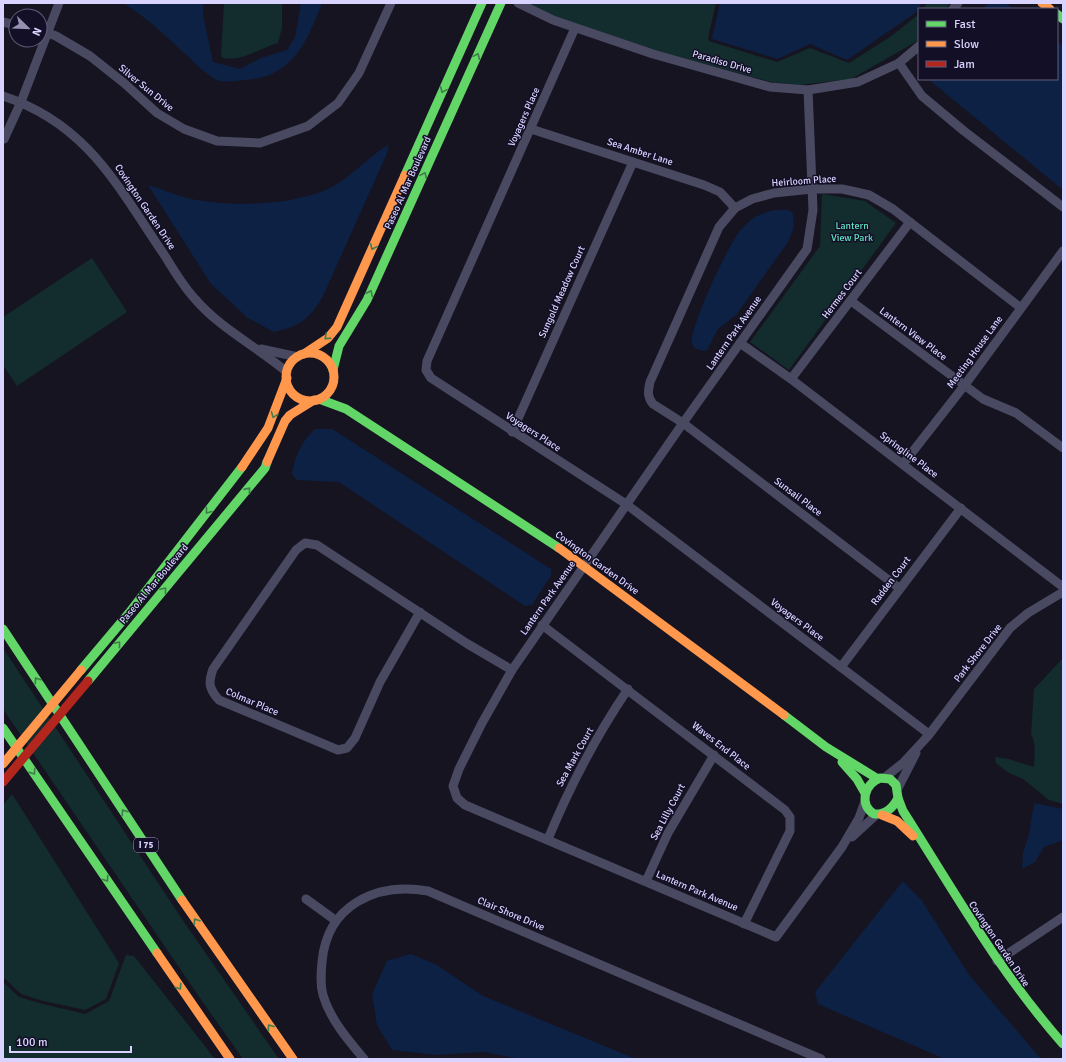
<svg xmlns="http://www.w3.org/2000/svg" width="1066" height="1062" font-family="Signika,sans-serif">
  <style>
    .green { fill: #132c2d }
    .water { fill: #0d2144 }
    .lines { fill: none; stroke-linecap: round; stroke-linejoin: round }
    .street { stroke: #4a4962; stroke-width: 9 }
    .fast { stroke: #63d668; stroke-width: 9 }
    .slow { stroke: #ff974d; stroke-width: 9 }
    .slow-bridge { stroke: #ff974d; stroke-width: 9 }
    .jam-bridge { stroke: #b3261e; stroke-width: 9 }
    .oneway { stroke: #3f7c4a }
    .labels { text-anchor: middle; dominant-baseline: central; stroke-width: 3; stroke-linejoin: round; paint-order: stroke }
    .shield { fill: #130f26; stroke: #9e99be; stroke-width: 1 }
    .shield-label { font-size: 9px; font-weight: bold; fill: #d9d4ff }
    .street-label { font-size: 10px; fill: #d9d4ff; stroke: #130f26 }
    .park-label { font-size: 10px; fill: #5fe0c0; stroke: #130f26 }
  </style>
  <rect width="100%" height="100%" fill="#161421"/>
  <!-- green -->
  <g class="green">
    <path d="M 224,3 L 282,3 L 282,28 L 278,43 C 260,48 242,62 223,58 L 221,56 Z"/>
    <path d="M 528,3 L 716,3 L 708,38 L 709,41 L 777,62 L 810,48 L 849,63 L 890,37 L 919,14 L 919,40 L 851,79 L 799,85 L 771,82 L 654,50 L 554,16 Z"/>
    <path d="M 927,3 L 950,3 L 946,9 L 923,9 Z"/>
    <path d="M 822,194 L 865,201 L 896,223 L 789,370 L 750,342 L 820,246 Z"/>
    <path d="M 92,258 L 127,312 L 17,386 L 3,365 L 3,317 Z"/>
    <path d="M 3,648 L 182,919 L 279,1059 L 243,1059 L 202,1001 L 3,709 Z"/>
    <path d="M 1063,658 L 1063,804 L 1049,800 L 1023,779 L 1009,773 L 996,763 L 995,757 L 1009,759 L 1034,767 C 1034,758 1037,743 1031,735 L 1034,689 Z"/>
    <path d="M 12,794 L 119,963 L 106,999 L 85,1010 L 43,1001 L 21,994 L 3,977 L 3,805 Z"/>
    <path d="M 126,955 L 134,956 L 215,1059 L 3,1059 L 3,982 L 19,997 L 43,1004 L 85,1014 L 109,1001 Z"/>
  </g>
  <!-- water -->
  <g class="water">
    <path d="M 123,3 L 203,3 L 203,15 L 213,62 L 240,69 L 261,58 L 287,50 L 295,37 L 301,3 L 322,3 C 307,42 292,78 244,80 C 236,81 224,83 217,80 C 205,74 194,62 184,53 C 164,34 146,17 123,3 Z"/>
    <path d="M 720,3 L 922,3 L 915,13 L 847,60 L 810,44 L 778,59 L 712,39 Z"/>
    <path d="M 988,3 L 1005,3 L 1013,9 L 983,9 Z"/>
    <path d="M 1057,41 L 1063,46 L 1063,190 L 928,79 L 1057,79 Z"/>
    <path d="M 388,145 L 388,151 L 323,296 C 309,320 300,326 274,332 L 248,318 L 211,284 L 148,185 C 163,189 176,196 191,199 C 231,207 295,206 332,187 C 352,176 368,157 388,145 Z"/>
    <path d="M 776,210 L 787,210 L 791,211 L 793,215 L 794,227 L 788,242 L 736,315 L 718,329 L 707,350 L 703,351 C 698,349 693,349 692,343 C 689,329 729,243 740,231 C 749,219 761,212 776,210 Z"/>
    <path d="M 315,429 L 332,429 L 551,569 L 551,575 L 532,605 L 525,606 L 339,482 L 297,480 L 292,474 C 295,456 301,442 315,429 Z"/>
    <path d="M 1034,803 L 1063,809 L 1063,840 L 1044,847 L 1035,862 L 1022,869 L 1023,853 L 1029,834 Z"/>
    <path d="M 903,881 L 922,901 L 969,975 L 1041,1059 L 945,1059 L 818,1004 L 815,992 Z"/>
    <path d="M 411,954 L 437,965 L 483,996 L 636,1059 L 521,1059 L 483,1052 L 436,1055 L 392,1050 L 377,1025 L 372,994 L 387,961 Z"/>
  </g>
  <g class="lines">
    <!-- street -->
    <g class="street">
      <path d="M 518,3 L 553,20 L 653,54 L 770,87 L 808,90 L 858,82 L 899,63 L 919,46"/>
      <path d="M 953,9 L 958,3"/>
      <path d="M 3,22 L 16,25"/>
      <path d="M 575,28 L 427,361 L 426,370 L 431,378 L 626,504 L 929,734"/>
      <path d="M 40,30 L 56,36 L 90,56 L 124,83 L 157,113 L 184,129 L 217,141 L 260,143 L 308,126 L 338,103 L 359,73 L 391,3"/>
      <path d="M 899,63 L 922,96 L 964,131 L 1063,207"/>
      <path d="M 808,90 L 813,210 L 807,249 L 683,423 L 512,670 L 482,723 L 459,769 L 453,786 L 457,798 L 465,805 L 776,937 L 842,847 L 859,818 L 864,804"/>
      <path d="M 3,96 C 88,124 118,187 165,256 C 174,271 183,286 195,299 C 221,329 256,346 287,372"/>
      <path d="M 531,129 L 704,185 L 720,192 L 735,208"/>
      <path d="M 4,139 L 21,102 L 59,3"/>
      <path d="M 851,301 L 983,399 L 1016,413 L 1063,448"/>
      <path d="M 740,343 L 791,379 L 1063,587"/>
      <path d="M 261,349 L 298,357"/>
      <path d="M 791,379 L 910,222"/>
      <path d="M 512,432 L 633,162"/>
      <path d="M 903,464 L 964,386 L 1063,251"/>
      <path d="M 899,588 L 683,423 L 653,404 C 647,397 648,391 650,382 L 719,227 L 735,208 L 752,199 L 774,193 L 812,189 L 842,189 L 856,192 L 869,195 L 893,209 L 1021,308"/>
      <path d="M 420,612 L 380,682 L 355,738 L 347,748 L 338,750 L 219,700 C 209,689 208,683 213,669 L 296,550 L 305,543 L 317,545 L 466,643 L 512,670"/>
      <path d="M 542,625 L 785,810 L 790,817 L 790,831 L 744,924"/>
      <path d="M 841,667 L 961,508"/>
      <path d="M 884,778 L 903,763 L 928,736 L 1010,628 L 1028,613 L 1063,592"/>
      <path d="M 898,788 L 916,753"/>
      <path d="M 852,837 L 876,815"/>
      <path d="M 548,839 C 570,786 596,736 628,689"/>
      <path d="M 646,881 L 668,833 L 714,755"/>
      <path d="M 306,899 L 335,920"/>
      <path d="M 997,961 L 1063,917"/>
      <path d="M 364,1059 C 348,1040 330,1019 323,995 C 320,984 321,973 322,962 C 327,905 376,882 428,891 L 821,1059"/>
    </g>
    <!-- fast -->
    <g class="fast">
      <path d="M 1057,14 L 1063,19"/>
      <path d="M 405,175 L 482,3"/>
      <path d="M 333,370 L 339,346 L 367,300 L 501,3"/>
      <path d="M 319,399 L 346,409 L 559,548"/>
      <path d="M 3,629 L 182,900"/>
      <path d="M 81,670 L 129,613 L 242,467"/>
      <path d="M 88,681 L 265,468 L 267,462"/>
      <path d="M 784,715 L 826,747 L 878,779"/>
      <path d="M 3,728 L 157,953"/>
      <path d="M 842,762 L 857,779 L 865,793"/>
      <path d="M 880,778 L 890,779 L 896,785 L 898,798 C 893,808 886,815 874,814 C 859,805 864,784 880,778 Z"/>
      <path d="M 898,798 L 903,811 C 955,893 998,970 1063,1044"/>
    </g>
    <!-- slow -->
    <g class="slow">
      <path d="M 1042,3 L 1050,9"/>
      <circle cx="310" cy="377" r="24"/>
      <path d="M 304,354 L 328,338 L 337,327 L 405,175"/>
      <path d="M 267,462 L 285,421 L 290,415 L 314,400"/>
      <path d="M 242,467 L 268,428 L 287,378"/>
      <path d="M 559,548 L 784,715"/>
      <path d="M 882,815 L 897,821 L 913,836"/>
      <path d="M 182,900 L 293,1059"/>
      <path d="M 157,953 L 230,1059"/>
    </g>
    <!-- slow-bridge -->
    <path class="slow-bridge" d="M 3,764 L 81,670"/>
    <!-- jam-bridge -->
    <path class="jam-bridge" d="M 3,782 L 88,681"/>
  </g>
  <!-- one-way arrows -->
  <defs><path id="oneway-chevron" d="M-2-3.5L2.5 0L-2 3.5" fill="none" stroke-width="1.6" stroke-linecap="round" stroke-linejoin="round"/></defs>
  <g class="oneway">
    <use href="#oneway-chevron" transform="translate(477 56) rotate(-66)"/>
    <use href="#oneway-chevron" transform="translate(443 90) rotate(114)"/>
    <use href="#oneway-chevron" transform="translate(424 175) rotate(-66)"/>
    <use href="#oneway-chevron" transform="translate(373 247) rotate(114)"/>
    <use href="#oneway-chevron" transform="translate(370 293) rotate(-64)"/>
    <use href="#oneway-chevron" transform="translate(327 337) rotate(138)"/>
    <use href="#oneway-chevron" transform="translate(274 415) rotate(111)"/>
    <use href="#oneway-chevron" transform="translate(248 490) rotate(-51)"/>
    <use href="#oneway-chevron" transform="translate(208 511) rotate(128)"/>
    <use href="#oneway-chevron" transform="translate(164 590) rotate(-50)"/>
    <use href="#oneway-chevron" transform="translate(118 644) rotate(-50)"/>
    <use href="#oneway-chevron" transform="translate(37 680) rotate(-123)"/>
    <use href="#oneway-chevron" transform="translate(33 772) rotate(56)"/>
    <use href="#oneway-chevron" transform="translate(124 812) rotate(-123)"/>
    <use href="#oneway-chevron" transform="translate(106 879) rotate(56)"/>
    <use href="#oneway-chevron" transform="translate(196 921) rotate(-124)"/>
    <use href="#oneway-chevron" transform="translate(179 987) rotate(56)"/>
    <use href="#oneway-chevron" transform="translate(270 1027) rotate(-126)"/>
  </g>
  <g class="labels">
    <!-- shield labels -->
    <rect class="shield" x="134" y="838" width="24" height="14" rx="3"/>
    <g class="shield-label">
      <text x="146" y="845">I 75</text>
    </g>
    <!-- street labels -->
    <g class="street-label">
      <text transform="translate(722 62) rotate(16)">Paradiso Drive</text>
      <text transform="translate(146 88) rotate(39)">Silver Sun Drive</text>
      <text transform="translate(524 117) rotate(-66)">Voyagers Place</text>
      <text transform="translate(640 152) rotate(18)">Sea Amber Lane</text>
      <text transform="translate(804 181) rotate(-4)">Heirloom Place</text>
      <text transform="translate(408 183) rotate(-66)">Paseo Al Mar Boulevard</text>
      <text transform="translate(145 207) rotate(56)">Covington Garden Drive</text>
      <text transform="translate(562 292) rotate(-66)">Sungold Meadow Court</text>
      <text transform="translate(842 294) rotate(-53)">Hermes Court</text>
      <text transform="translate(734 333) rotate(-55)">Lantern Park Avenue</text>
      <text transform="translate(913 334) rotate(37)">Lantern View Place</text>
      <text transform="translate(975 352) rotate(-54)">Meeting House Lane</text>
      <text transform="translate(533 432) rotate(33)">Voyagers Place</text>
      <text transform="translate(909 455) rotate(37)">Springline Place</text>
      <text transform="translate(798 497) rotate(37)">Sunsail Place</text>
      <text transform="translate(597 563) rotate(36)">Covington Garden Drive</text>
      <text transform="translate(891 581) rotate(-53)">Radden Court</text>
      <text transform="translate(154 584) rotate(-50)">Paseo Al Mar Boulevard</text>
      <text transform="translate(548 598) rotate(-55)">Lantern Park Avenue</text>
      <text transform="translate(797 620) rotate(37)">Voyagers Place</text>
      <text transform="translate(978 653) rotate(-52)">Park Shore Drive</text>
      <text transform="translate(252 702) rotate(23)">Colmar Place</text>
      <text transform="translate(721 746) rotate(38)">Waves End Place</text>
      <text transform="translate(575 757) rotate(-61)">Sea Mark Court</text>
      <text transform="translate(668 812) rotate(-62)">Sea Lilly Court</text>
      <text transform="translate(697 891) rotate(23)">Lantern Park Avenue</text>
      <text transform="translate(511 914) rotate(23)">Clair Shore Drive</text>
      <text transform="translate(999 944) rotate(56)">Covington Garden Drive</text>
    </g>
    <!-- park labels -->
    <g class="park-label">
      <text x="852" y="226">Lantern<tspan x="852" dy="12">View Park</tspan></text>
    </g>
  </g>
  <!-- border -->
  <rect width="1066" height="1062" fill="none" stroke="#d9d4ff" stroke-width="8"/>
  <!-- legend -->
  <rect x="918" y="8" width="140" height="72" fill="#130f26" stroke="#625e7d"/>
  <rect x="926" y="21" width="20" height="6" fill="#63d668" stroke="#625e7d"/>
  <text x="954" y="28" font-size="12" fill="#d9d4ff">Fast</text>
  <rect x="926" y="41" width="20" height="6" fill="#ff974d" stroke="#625e7d"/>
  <text x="954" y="48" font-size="12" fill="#d9d4ff">Slow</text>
  <rect x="926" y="61" width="20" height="6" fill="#b3261e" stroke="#625e7d"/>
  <text x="954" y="68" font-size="12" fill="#d9d4ff">Jam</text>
  <!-- north arrow -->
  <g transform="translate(28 28) rotate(113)"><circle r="19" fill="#130f26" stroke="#625e7d"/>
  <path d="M0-3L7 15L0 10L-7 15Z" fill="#9591b1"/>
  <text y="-6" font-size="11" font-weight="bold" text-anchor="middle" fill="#d9d4ff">N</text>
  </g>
  <!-- scale -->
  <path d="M10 1046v6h121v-6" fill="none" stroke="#d9d4ff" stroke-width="2"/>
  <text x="16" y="1046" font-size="12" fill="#d9d4ff" stroke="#130f26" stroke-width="3" paint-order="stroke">100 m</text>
</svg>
